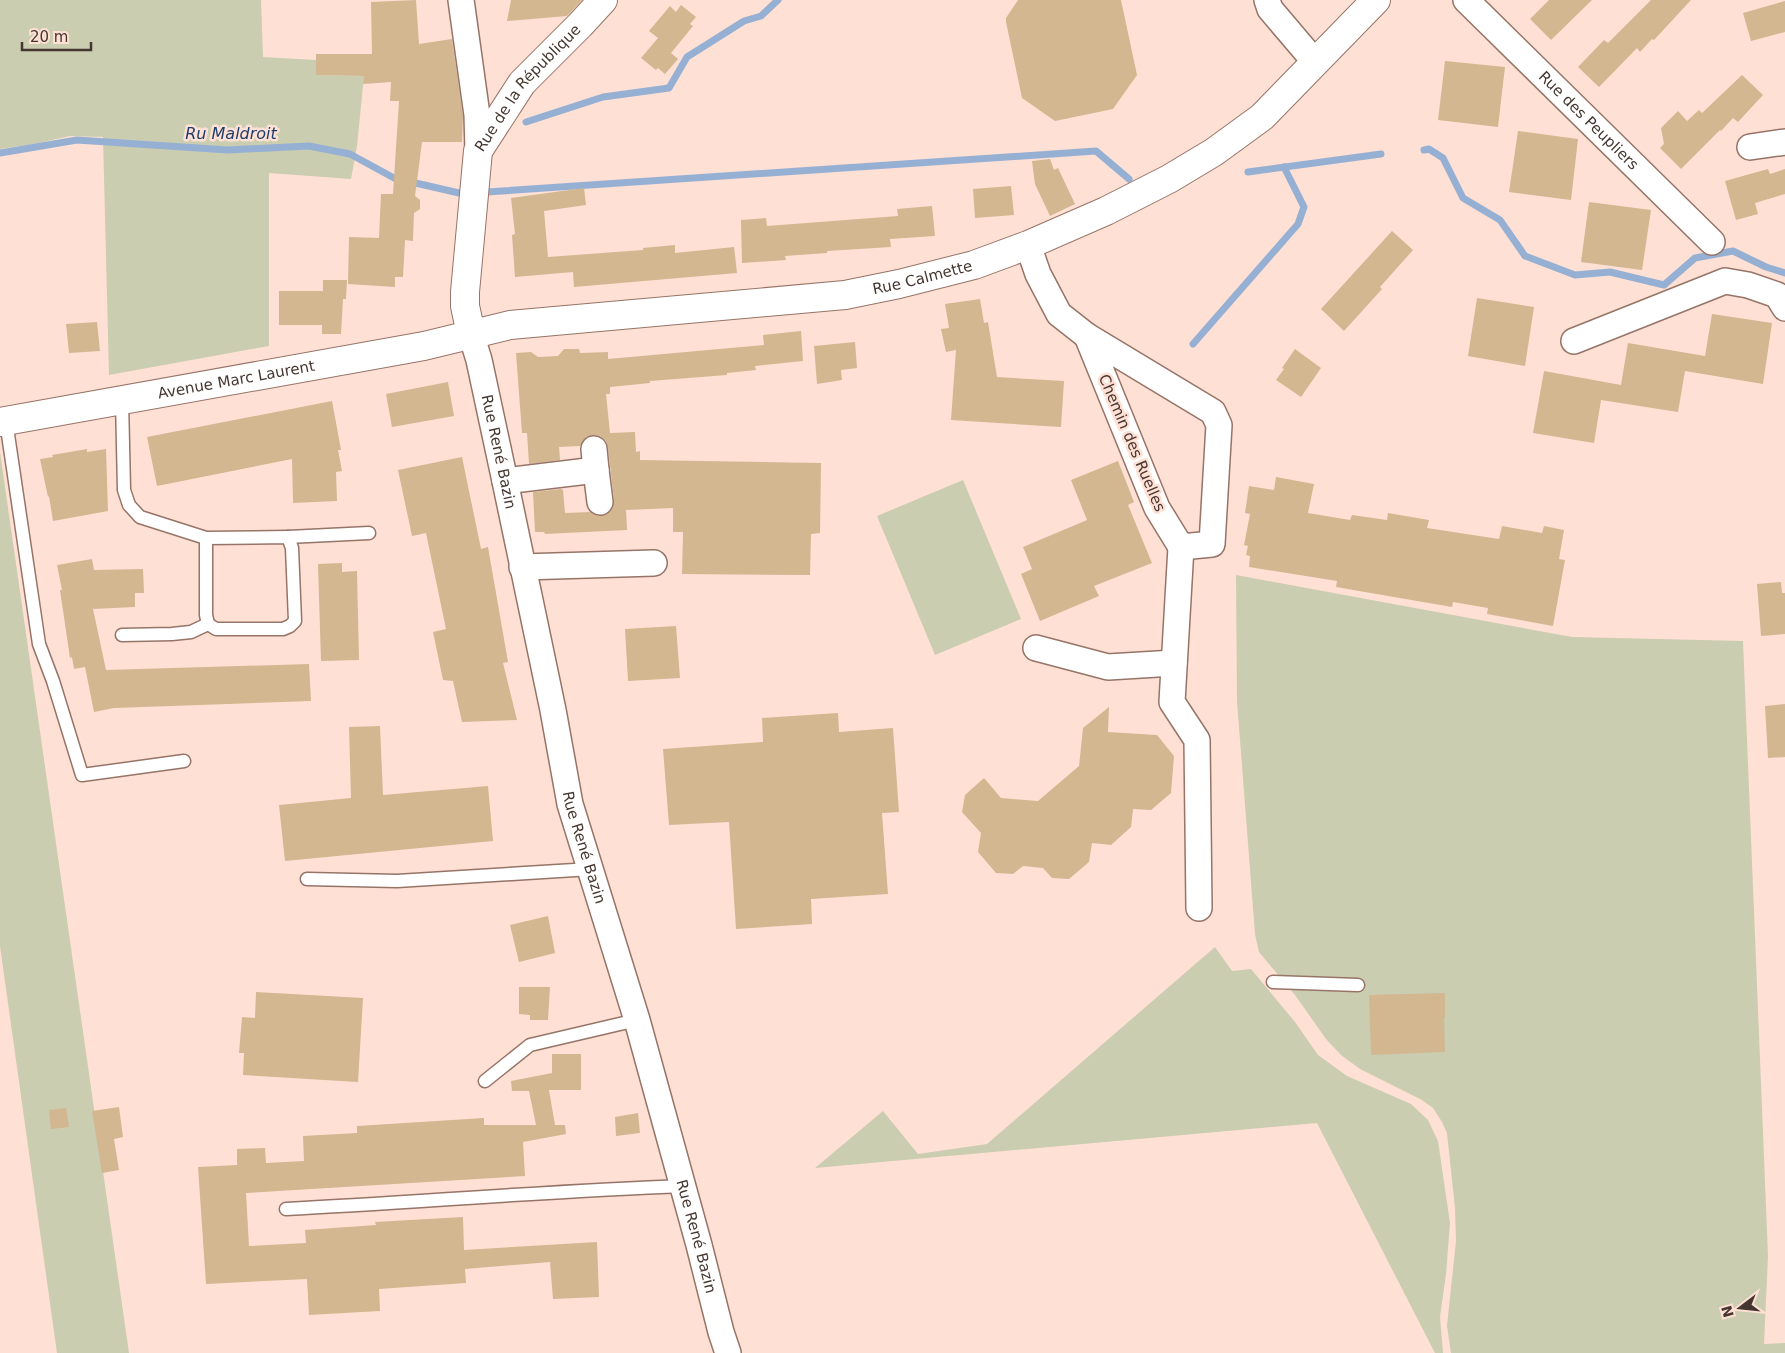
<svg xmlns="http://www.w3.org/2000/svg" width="1785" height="1353" font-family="'DejaVu Sans',sans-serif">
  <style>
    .green { fill: #cacdb0 }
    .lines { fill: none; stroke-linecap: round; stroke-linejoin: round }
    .stream { stroke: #96b0d4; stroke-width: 7 }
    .building { fill: #d2b791 }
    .service-casing { stroke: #967467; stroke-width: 15 }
    .minor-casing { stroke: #967467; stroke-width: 28 }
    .tertiary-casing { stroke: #967467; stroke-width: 30 }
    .service { stroke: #fff; stroke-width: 12 }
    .minor { stroke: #fff; stroke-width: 25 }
    .tertiary { stroke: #fff; stroke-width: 28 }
    .labels { text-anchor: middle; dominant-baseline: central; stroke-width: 5; stroke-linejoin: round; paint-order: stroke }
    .street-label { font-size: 15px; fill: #453630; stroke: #ffe0d4 }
    .water-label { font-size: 16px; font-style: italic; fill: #1c3e6c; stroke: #ffe0d4 }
  </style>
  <rect width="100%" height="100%" fill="#ffe0d4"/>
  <!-- green -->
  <g class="green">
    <path d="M 0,0 L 261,0 L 263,57 L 316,60 L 316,75 L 364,76 L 357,146 L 351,179 L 269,173 L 269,346 L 109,375 L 103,137 L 70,136 L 34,144 L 0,149 Z"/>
    <path d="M 0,452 L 129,1353 L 57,1353 L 0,946 Z"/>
    <path d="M 963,480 L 1021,619 L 935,655 L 877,516 Z"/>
    <path d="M 1236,575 L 1572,637 L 1743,641 L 1768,1256 L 1764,1344 L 1785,1343 L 1785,1353 L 1451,1353 L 1447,1326 L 1456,1241 L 1455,1208 L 1447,1133 L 1442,1122 L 1433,1108 L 1422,1100 L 1360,1069 L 1341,1055 L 1326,1039 L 1295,995 L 1259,952 L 1255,934 L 1237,701 Z"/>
    <path d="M 1215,947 L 1232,971 L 1251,969 L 1295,1022 L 1318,1055 L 1347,1076 L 1411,1104 L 1428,1120 L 1438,1141 L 1450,1223 L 1446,1274 L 1440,1317 L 1443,1353 L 1435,1353 L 1317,1123 L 815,1168 L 883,1111 L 918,1154 L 987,1144 Z"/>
  </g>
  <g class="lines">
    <!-- stream -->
    <g class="stream">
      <path d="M 526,122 L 603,97 L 669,88 L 687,57 L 744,21 L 761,16 L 778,0"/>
      <path d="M 1424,150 L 1429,149 L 1443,158 L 1463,198 L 1500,220 L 1525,256 L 1575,275 L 1610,272 L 1664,285 L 1695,258 L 1733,251 L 1766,267 L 1785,273"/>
      <path d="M 0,153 L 77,140 L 228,150 L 309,146 L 350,154 L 394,178 L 459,193"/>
      <path d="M 1248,172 L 1381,154"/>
      <path d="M 487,192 L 1096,151 L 1129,179"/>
      <path d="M 1193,344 L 1298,224 L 1304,207 L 1284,167"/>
    </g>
  </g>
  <!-- building -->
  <g class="building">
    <path d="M 416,0 L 419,44 L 452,39 L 463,116 L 462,142 L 422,142 L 415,196 L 420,200 L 420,209 L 414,213 L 413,241 L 405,240 L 403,277 L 395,277 L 395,287 L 348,284 L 349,237 L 379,238 L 381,194 L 393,194 L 399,101 L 390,101 L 391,82 L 363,84 L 364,76 L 316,75 L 316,54 L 372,54 L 371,2 Z"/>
    <path d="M 511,0 L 582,0 L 567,16 L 507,21 Z"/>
    <path d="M 1018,0 L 1121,0 L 1137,75 L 1113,109 L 1055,121 L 1022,98 L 1006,22 L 1006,18 Z"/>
    <path d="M 1549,0 L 1592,0 L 1551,40 L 1530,19 Z"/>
    <path d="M 1651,0 L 1691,0 L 1654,40 L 1652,39 L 1640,52 L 1637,48 L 1599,87 L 1578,67 L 1604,40 L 1608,43 Z"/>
    <path d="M 1785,1 L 1785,32 L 1751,41 L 1743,13 Z"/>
    <path d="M 681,5 L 696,17 L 690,24 L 693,26 L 671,53 L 678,59 L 665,74 L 658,68 L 656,70 L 641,58 L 658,38 L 649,31 L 670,6 L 676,12 Z"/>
    <path d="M 1445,61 L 1505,67 L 1498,127 L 1438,120 Z"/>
    <path d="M 1742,75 L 1763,95 L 1738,122 L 1733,118 L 1721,131 L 1720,130 L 1681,169 L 1660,148 L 1664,144 L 1661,128 L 1678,111 L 1687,121 L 1699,110 L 1702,113 Z"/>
    <path d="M 1518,131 L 1578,139 L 1571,200 L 1509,192 Z"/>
    <path d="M 1050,159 L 1054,170 L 1058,168 L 1075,204 L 1050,216 L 1035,184 L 1032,161 Z"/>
    <path d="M 1768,169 L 1770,174 L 1785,169 L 1785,194 L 1755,203 L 1758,214 L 1736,220 L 1725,181 Z"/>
    <path d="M 1011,186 L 1014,215 L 975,218 L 973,189 Z"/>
    <path d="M 584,188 L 586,205 L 544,211 L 548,257 L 643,250 L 643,248 L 675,245 L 675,253 L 734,247 L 737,273 L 574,287 L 573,272 L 515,277 L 512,235 L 515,234 L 511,198 Z"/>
    <path d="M 1589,202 L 1651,210 L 1642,270 L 1581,262 Z"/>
    <path d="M 932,206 L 935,236 L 890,239 L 891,247 L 827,251 L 827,253 L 785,256 L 786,260 L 742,263 L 741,220 L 766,218 L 767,226 L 898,216 L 897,209 Z"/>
    <path d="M 1392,231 L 1413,250 L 1380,287 L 1382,289 L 1344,331 L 1321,309 Z"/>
    <path d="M 323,280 L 347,280 L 346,299 L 343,299 L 341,334 L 322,334 L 322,325 L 279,325 L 279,291 L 323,291 Z"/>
    <path d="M 1477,298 L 1534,307 L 1525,366 L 1468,356 Z"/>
    <path d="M 980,299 L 984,323 L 988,322 L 997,377 L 1064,381 L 1061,427 L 951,420 L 956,350 L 946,352 L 941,329 L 949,328 L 945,304 Z"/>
    <path d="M 1712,314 L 1772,323 L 1763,384 L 1685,371 L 1678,412 L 1601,400 L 1594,443 L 1533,433 L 1544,371 L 1621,385 L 1628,343 L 1705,356 Z"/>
    <path d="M 97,322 L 100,351 L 69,353 L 66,324 Z"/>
    <path d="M 801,331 L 803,361 L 755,366 L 756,370 L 727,373 L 727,375 L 650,381 L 650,383 L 610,387 L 610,394 L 606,394 L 610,433 L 635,432 L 636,452 L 640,451 L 640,460 L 821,463 L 820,533 L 811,534 L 810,575 L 682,574 L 683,532 L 673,532 L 673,508 L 626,510 L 627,530 L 545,534 L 544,532 L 535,532 L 533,492 L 561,489 L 563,490 L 565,513 L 590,512 L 595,515 L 601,516 L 611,511 L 625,510 L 611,511 L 613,507 L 614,500 L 608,448 L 606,441 L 600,436 L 593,435 L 586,437 L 580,446 L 559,447 L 560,460 L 529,464 L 527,433 L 522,433 L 516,353 L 531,352 L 538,357 L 558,356 L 564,349 L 579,349 L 580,353 L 608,352 L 608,359 L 764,345 L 763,335 Z"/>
    <path d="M 855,342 L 857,368 L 841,370 L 842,380 L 817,384 L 814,346 Z"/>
    <path d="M 1295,349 L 1321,368 L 1301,397 L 1276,380 L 1284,369 L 1282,368 Z"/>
    <path d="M 448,382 L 454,416 L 392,427 L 386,394 Z"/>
    <path d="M 332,401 L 341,450 L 338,450 L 342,471 L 336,472 L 337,501 L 293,503 L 292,459 L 157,486 L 147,437 Z"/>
    <path d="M 87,449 L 87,452 L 106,449 L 108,511 L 53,521 L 49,496 L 48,497 L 40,459 L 53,457 L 52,455 Z"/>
    <path d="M 462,457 L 481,549 L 488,547 L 508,662 L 503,663 L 517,720 L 462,722 L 453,681 L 443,680 L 433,632 L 446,629 L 426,533 L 412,536 L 398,470 Z"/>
    <path d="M 1118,461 L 1134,502 L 1128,505 L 1152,563 L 1094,586 L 1099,596 L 1040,621 L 1021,574 L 1032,569 L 1023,547 L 1087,520 L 1071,480 Z"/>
    <path d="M 1276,477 L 1314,484 L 1308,513 L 1350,520 L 1352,515 L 1387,520 L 1388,513 L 1429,520 L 1427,528 L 1499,539 L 1502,526 L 1542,533 L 1544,526 L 1564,530 L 1559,559 L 1565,560 L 1553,626 L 1487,614 L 1488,608 L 1453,602 L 1452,607 L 1336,587 L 1337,581 L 1249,567 L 1250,556 L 1246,555 L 1248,546 L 1244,545 L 1250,514 L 1245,513 L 1249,486 L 1274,490 Z"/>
    <path d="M 92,559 L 94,570 L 143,569 L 144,593 L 135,593 L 135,607 L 93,609 L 106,670 L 309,664 L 311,701 L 114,708 L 94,712 L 85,667 L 74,669 L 72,657 L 70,658 L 60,590 L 62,590 L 57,565 Z"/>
    <path d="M 342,563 L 342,572 L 357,571 L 359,660 L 321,661 L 318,564 Z"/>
    <path d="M 1781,582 L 1782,593 L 1785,593 L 1785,634 L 1761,636 L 1757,584 Z"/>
    <path d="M 676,626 L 680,678 L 628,681 L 625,629 Z"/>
    <path d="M 1785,704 L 1785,757 L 1768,758 L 1765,706 Z"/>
    <path d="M 1109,707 L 1108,732 L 1157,735 L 1174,756 L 1171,793 L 1151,810 L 1133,809 L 1131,827 L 1111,845 L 1092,843 L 1089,862 L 1069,879 L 1052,878 L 1043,868 L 1023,866 L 1013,874 L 996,873 L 978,852 L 981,833 L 962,812 L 965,795 L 984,778 L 1001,798 L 1038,801 L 1079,766 L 1083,728 Z"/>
    <path d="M 838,713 L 839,732 L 893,728 L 899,812 L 882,813 L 888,894 L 811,899 L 812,924 L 736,929 L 729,822 L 669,825 L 663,749 L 763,742 L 762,718 Z"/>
    <path d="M 380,726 L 383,795 L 488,786 L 493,841 L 285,861 L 279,805 L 351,798 L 349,727 Z"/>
    <path d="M 548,916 L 555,953 L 519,962 L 510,925 Z"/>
    <path d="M 519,987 L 550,987 L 548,1020 L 530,1020 L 530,1015 L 519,1014 Z"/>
    <path d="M 256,992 L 363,998 L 358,1082 L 243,1075 L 244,1053 L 239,1053 L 242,1017 L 255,1018 Z"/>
    <path d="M 1445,993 L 1445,1018 L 1444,1018 L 1445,1052 L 1371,1055 L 1369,995 Z"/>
    <path d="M 552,1054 L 581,1054 L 581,1090 L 549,1090 L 555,1125 L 565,1125 L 566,1134 L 523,1142 L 525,1176 L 246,1193 L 249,1246 L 306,1243 L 305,1230 L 376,1225 L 375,1222 L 463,1217 L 464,1250 L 597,1242 L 599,1297 L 553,1299 L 550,1262 L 465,1269 L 466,1283 L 379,1289 L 380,1311 L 309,1315 L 307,1279 L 206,1284 L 198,1167 L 237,1165 L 237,1149 L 265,1148 L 266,1163 L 304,1161 L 303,1136 L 357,1133 L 357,1126 L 484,1118 L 484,1125 L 536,1125 L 529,1091 L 512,1091 L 511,1081 L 552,1073 Z"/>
    <path d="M 119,1107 L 123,1137 L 114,1139 L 119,1170 L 102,1173 L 92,1111 Z"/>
    <path d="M 66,1108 L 69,1127 L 51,1129 L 49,1110 Z"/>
    <path d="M 638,1113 L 640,1133 L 616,1136 L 615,1117 Z"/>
  </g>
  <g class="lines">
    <defs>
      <g id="service">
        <path d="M 122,400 L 124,490 L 129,505 L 140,517 L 206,538 L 288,537 L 292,548 L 295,621 L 290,626 L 283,629 L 216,629 L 208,624 L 206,615 L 206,538"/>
        <path d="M 6,421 L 39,644 L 53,681 L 82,775 L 184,761"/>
        <path d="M 288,537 L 369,533"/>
        <path d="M 122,635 L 172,634 L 191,632 L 208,624"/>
        <path d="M 307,879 L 397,881 L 591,869"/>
        <path d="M 1273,982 L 1358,985"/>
        <path d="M 485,1081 L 530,1045 L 637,1020"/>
        <path d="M 286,1209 C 419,1202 551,1191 683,1186"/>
      </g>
      <g id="minor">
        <path d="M 461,0 L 477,115 L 478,151"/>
        <path d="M 1267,0 L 1270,9 L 1315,62"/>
        <path id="s1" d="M 1466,0 L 1712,242"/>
        <path d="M 1750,147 L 1785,142"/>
        <path d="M 1028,245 L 1038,274 L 1059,314 L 1087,336"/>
        <path id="s2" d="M 471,334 L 479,360 L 505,481 L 553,710 L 570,804 L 637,1020 L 699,1245 L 721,1332 L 728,1353"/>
        <path d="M 1087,336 L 1213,412 L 1219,425 L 1212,544 L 1181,547 L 1157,508 Z"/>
        <path d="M 1574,341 L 1725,281 L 1748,285 L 1777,295 L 1785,308"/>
        <path d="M 596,470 L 600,502"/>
        <path d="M 505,481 L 596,470 L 594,449"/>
        <path d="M 1181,547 L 1172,702 L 1197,740 L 1199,908"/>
        <path d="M 522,567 L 654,563"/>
        <path d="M 1036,648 L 1108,667 L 1174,663"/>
      </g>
      <g id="tertiary">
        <path id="s3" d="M 471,334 L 465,306 L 465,292 L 478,151 L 522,83 L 580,25 L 603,0"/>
        <path id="s4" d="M 0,422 L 424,346 L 510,325 L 845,295 L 899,284 L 974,265 L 1028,245 L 1106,211 L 1169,179 L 1214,152 L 1262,117 L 1376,0"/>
      </g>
    </defs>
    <!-- service casing -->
    <use href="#service" class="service-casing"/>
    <!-- minor casing -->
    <use href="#minor" class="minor-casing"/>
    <!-- tertiary casing -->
    <use href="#tertiary" class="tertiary-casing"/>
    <!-- service -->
    <use href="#service" class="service"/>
    <!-- minor -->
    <use href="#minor" class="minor"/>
    <!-- tertiary -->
    <use href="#tertiary" class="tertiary"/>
  </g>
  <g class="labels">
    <!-- street labels -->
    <g class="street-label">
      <text stroke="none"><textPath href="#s3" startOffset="265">Rue de la République</textPath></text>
      <text stroke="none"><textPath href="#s1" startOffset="172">Rue des Peupliers</textPath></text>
      <text stroke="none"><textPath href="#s4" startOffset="935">Rue Calmette</textPath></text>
      <text stroke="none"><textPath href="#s4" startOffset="240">Avenue Marc Laurent</textPath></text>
      <text transform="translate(1132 443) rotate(67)">Chemin des Ruelles</text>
      <text stroke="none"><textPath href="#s2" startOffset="121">Rue René Bazin</textPath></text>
      <text stroke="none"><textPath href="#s2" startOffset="526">Rue René Bazin</textPath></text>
      <text stroke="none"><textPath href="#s2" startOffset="931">Rue René Bazin</textPath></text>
    </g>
    <!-- water labels -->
    <g class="water-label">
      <text x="231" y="133">Ru Maldroit</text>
    </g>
  </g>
  <!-- north arrow -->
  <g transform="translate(1740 1308) rotate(254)" stroke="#ffe0d4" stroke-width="4" paint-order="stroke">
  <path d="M0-4L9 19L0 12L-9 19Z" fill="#453630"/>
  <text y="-8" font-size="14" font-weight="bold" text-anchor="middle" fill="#453630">N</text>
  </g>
  <!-- scale -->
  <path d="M22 42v8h69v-8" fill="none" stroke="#453630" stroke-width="2.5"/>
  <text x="30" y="42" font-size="15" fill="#453630" stroke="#ffe0d4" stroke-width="4" paint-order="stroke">20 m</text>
</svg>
